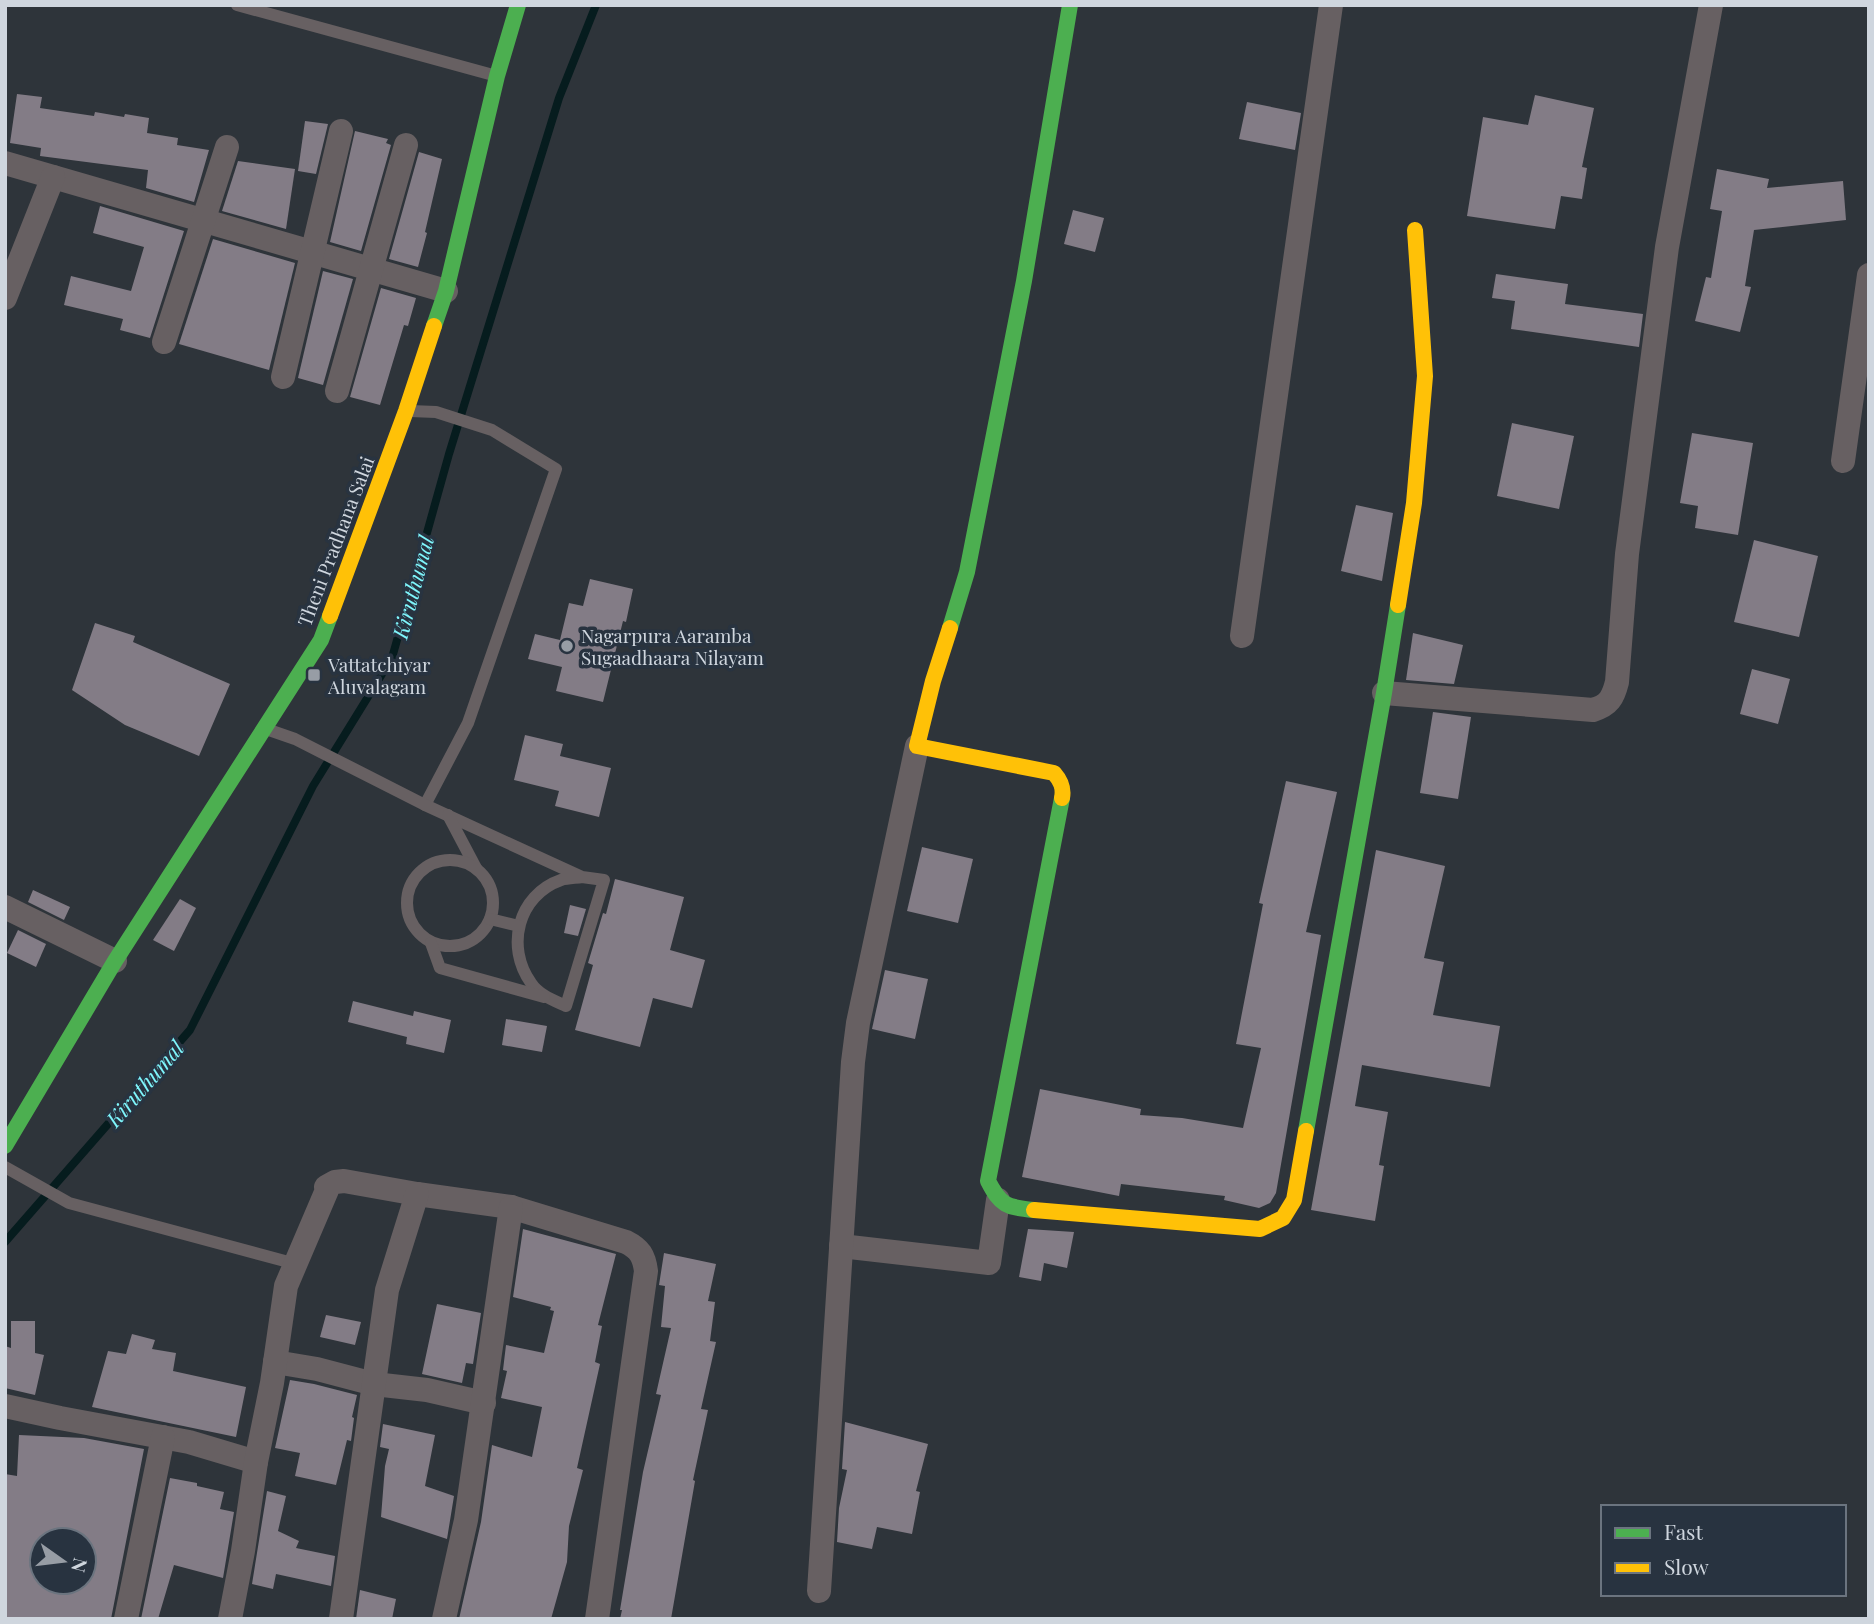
<svg xmlns="http://www.w3.org/2000/svg" width="1874" height="1624" font-family="'Playfair Display',serif">
  <style>
    .lines { fill: none; stroke-linecap: round; stroke-linejoin: round }
    .stream { stroke: #061c1e; stroke-width: 8 }
    .building { fill: #837c86; fill-rule: evenodd }
    .lane { stroke: #676062; stroke-width: 12 }
    .street { stroke: #676062; stroke-width: 24 }
    .fast { stroke: #4caf50; stroke-width: 16 }
    .slow { stroke: #ffc107; stroke-width: 16 }
    .poi-dot { fill: #979da5; stroke: #283340; stroke-width: 2.5 }
    .labels { text-anchor: middle; dominant-baseline: central; stroke-width: 7; stroke-linejoin: round; paint-order: stroke }
    .street-label { font-size: 19px; fill: #cfd6de; stroke: #283340 }
    .poi-label { font-size: 19px; fill: #cfd6de; stroke: #283340; text-anchor: start }
    .water-label { font-size: 21px; font-style: italic; fill: #7ff6fc; stroke: #283340 }
  </style>
  <rect width="100%" height="100%" fill="#2e343a"/>
  <g class="lines">
    <!-- stream -->
    <path class="stream" d="M 5,1242 L 190,1030 L 313,786 L 392,658 L 449,454 L 559,98 L 596,5"/>
  </g>
  <!-- building -->
  <g class="building">
    <path d="M 17,94 L 42,97 L 40,108 L 94,116 L 95,112 L 124,117 L 125,114 L 149,118 L 147,133 L 178,138 L 177,145 L 209,150 L 194,202 L 146,188 L 148,170 L 40,156 L 41,148 L 10,143 Z"/>
    <path d="M 1535,95 L 1594,108 L 1582,167 L 1587,168 L 1582,199 L 1561,196 L 1555,229 L 1467,216 L 1483,117 L 1528,125 Z"/>
    <path d="M 1247,102 L 1301,113 L 1295,150 L 1239,139 Z"/>
    <path d="M 305,121 L 328,124 L 316,174 L 298,171 Z"/>
    <path d="M 355,131 L 388,139 L 386,143 L 391,145 L 361,251 L 330,242 Z"/>
    <path d="M 419,152 L 442,159 L 425,232 L 427,233 L 418,267 L 389,259 Z"/>
    <path d="M 238,161 L 295,169 L 286,229 L 222,211 Z"/>
    <path d="M 1717,169 L 1769,179 L 1767,188 L 1843,181 L 1846,220 L 1754,230 L 1745,286 L 1751,287 L 1740,332 L 1695,321 L 1706,277 L 1711,278 L 1722,211 L 1710,209 Z"/>
    <path d="M 100,206 L 184,231 L 150,338 L 120,330 L 123,319 L 64,305 L 71,276 L 131,291 L 144,247 L 93,233 Z"/>
    <path d="M 1073,210 L 1104,218 L 1095,252 L 1064,244 Z"/>
    <path d="M 213,239 L 295,263 L 269,370 L 179,344 Z"/>
    <path d="M 323,271 L 353,279 L 323,385 L 298,378 Z"/>
    <path d="M 1496,274 L 1568,284 L 1565,304 L 1643,314 L 1639,347 L 1511,329 L 1515,301 L 1492,298 Z"/>
    <path d="M 381,288 L 416,298 L 408,326 L 404,325 L 380,405 L 350,397 Z"/>
    <path d="M 1512,423 L 1574,436 L 1559,509 L 1497,496 Z"/>
    <path d="M 1692,433 L 1753,443 L 1738,535 L 1695,528 L 1698,506 L 1680,503 Z"/>
    <path d="M 1356,505 L 1393,513 L 1382,581 L 1341,571 Z"/>
    <path d="M 1754,540 L 1818,556 L 1799,637 L 1734,622 Z"/>
    <path d="M 590,579 L 633,589 L 626,622 L 623,621 L 603,702 L 556,691 L 562,667 L 528,659 L 535,634 L 560,640 L 569,603 L 583,606 Z"/>
    <path d="M 95,623 L 135,636 L 133,642 L 230,684 L 199,756 L 125,725 L 72,690 Z"/>
    <path d="M 1413,633 L 1463,645 L 1454,684 L 1406,680 Z"/>
    <path d="M 1752,669 L 1790,679 L 1778,724 L 1740,714 Z"/>
    <path d="M 1433,712 L 1471,717 L 1458,799 L 1420,793 Z"/>
    <path d="M 525,735 L 563,744 L 560,756 L 611,768 L 599,817 L 555,806 L 559,791 L 514,780 Z"/>
    <path d="M 1286,781 L 1337,792 L 1306,932 L 1321,935 L 1276,1193 L 1270,1203 L 1259,1208 L 1224,1200 L 1225,1196 L 1121,1184 L 1119,1196 L 1022,1177 L 1040,1089 L 1141,1109 L 1140,1115 L 1182,1118 L 1243,1128 L 1261,1048 L 1236,1044 L 1263,904 L 1259,903 Z"/>
    <path d="M 922,847 L 973,859 L 958,923 L 907,911 Z"/>
    <path d="M 1376,850 L 1445,866 L 1424,958 L 1444,962 L 1433,1015 L 1500,1026 L 1490,1087 L 1362,1065 L 1355,1106 L 1388,1112 L 1379,1165 L 1384,1166 L 1375,1221 L 1311,1210 Z"/>
    <path d="M 615,879 L 684,897 L 670,950 L 705,960 L 692,1008 L 653,998 L 640,1047 L 575,1030 L 593,965 L 588,963 L 603,913 L 606,914 Z"/>
    <path d="M 33,890 L 70,907 L 64,920 L 28,902 Z"/>
    <path d="M 180,899 L 196,908 L 174,951 L 153,940 Z"/>
    <path d="M 570,905 L 586,909 L 578,936 L 564,933 Z"/>
    <path d="M 18,930 L 46,944 L 36,967 L 7,953 Z"/>
    <path d="M 885,970 L 928,979 L 915,1039 L 872,1029 Z"/>
    <path d="M 353,1001 L 413,1016 L 414,1011 L 451,1020 L 444,1053 L 406,1044 L 407,1037 L 348,1022 Z"/>
    <path d="M 506,1019 L 547,1026 L 542,1052 L 502,1045 Z"/>
    <path d="M 523,1229 L 616,1254 L 598,1325 L 602,1326 L 595,1362 L 600,1364 L 577,1468 L 583,1470 L 569,1526 L 567,1562 L 551,1619 L 459,1619 L 481,1522 L 492,1445 L 532,1457 L 542,1407 L 501,1398 L 507,1371 L 503,1370 L 506,1345 L 544,1353 L 554,1311 L 550,1310 L 551,1307 L 513,1297 Z"/>
    <path d="M 1028,1229 L 1074,1232 L 1067,1268 L 1044,1263 L 1041,1281 L 1019,1277 Z"/>
    <path d="M 664,1253 L 716,1264 L 708,1301 L 715,1302 L 710,1341 L 716,1342 L 701,1409 L 708,1410 L 693,1480 L 695,1481 L 671,1619 L 620,1619 L 622,1610 L 620,1610 L 643,1472 L 661,1395 L 656,1394 L 671,1328 L 661,1327 L 665,1286 L 659,1285 Z"/>
    <path d="M 437,1304 L 481,1313 L 473,1364 L 466,1363 L 462,1383 L 422,1374 Z"/>
    <path d="M 326,1315 L 361,1322 L 355,1345 L 320,1337 Z"/>
    <path d="M 11,1321 L 35,1321 L 35,1353 L 44,1355 L 35,1395 L 5,1388 L 5,1346 L 11,1348 Z"/>
    <path d="M 132,1334 L 155,1340 L 152,1349 L 176,1353 L 173,1371 L 246,1387 L 236,1437 L 92,1407 L 108,1351 L 126,1354 Z"/>
    <path d="M 290,1380 L 314,1384 L 357,1395 L 352,1417 L 354,1418 L 351,1441 L 347,1440 L 336,1485 L 295,1476 L 300,1453 L 275,1448 Z"/>
    <path d="M 845,1422 L 928,1444 L 916,1491 L 920,1492 L 912,1534 L 877,1527 L 872,1549 L 837,1542 L 839,1508 L 847,1470 L 842,1469 Z"/>
    <path d="M 383,1424 L 435,1435 L 425,1486 L 454,1496 L 447,1539 L 381,1517 L 385,1466 L 389,1449 L 380,1447 Z"/>
    <path d="M 19,1435 L 84,1438 L 144,1449 L 111,1619 L 5,1619 L 5,1474 L 17,1476 ZM 42,1540 L 84,1540 L 84,1582 L 42,1582 Z"/>
    <path d="M 170,1478 L 197,1483 L 197,1486 L 224,1492 L 220,1509 L 234,1512 L 223,1578 L 174,1565 L 158,1619 L 141,1619 Z"/>
    <path d="M 267,1491 L 286,1496 L 278,1531 L 299,1541 L 296,1548 L 335,1556 L 331,1586 L 276,1574 L 273,1589 L 252,1584 Z"/>
    <path d="M 360,1590 L 396,1599 L 392,1619 L 356,1619 Z"/>
  </g>
  <g class="lines">
    <!-- lane -->
    <g class="lane">
      <path d="M 237,5 L 493,75"/>
      <path d="M 410,411 L 436,412 L 492,430 L 556,469 L 468,723 L 425,805"/>
      <path d="M 269,730 L 295,739 L 425,805 L 582,877 L 604,880 L 566,1006 C 553,1000 539,995 531,983 C 505,947 518,895 561,880 C 567,878 576,878 582,877"/>
      <path d="M 448,815 L 476,868"/>
      <circle cx="450" cy="903" r="43"/>
      <path d="M 490,919 L 519,926"/>
      <path d="M 431,943 L 440,968 L 544,997"/>
      <path d="M 5,1167 L 69,1203 L 296,1264"/>
    </g>
    <!-- street -->
    <g class="street">
      <path d="M 5,163 L 446,291"/>
      <path d="M 5,298 L 53,177"/>
      <path d="M 164,342 L 227,147"/>
      <path d="M 283,377 L 341,131"/>
      <path d="M 337,391 L 406,145"/>
      <path d="M 1843,461 L 1869,275"/>
      <path d="M 1242,636 L 1331,5"/>
      <path d="M 1384,693 L 1593,710 C 1609,705 1613,698 1617,682 L 1627,554 L 1667,247 L 1711,5"/>
      <path d="M 5,907 L 115,961"/>
      <path d="M 841,1246 L 989,1263 L 998,1200"/>
      <path d="M 275,1362 L 317,1369 L 374,1384 L 427,1390 L 484,1403"/>
      <path d="M 5,1406 L 60,1418 L 189,1442 L 256,1462"/>
      <path d="M 819,1591 L 853,1062 L 858,1023 L 917,746"/>
      <path d="M 126,1619 L 163,1437"/>
      <path d="M 230,1619 L 243,1551 L 256,1462 L 272,1383 L 286,1286 L 327,1190 L 326,1187 L 335,1182 L 344,1181 L 417,1194 L 511,1207 L 626,1242 C 640,1249 644,1256 646,1271 L 597,1619"/>
      <path d="M 341,1619 L 387,1290 L 417,1194"/>
      <path d="M 444,1619 L 466,1520 L 511,1207"/>
    </g>
    <!-- fast -->
    <g class="fast">
      <path d="M 434,326 L 446,291 L 497,76 L 518,5"/>
      <path d="M 950,628 L 967,572 L 1024,281 L 1070,5"/>
      <path d="M 1306,1131 L 1384,693 L 1398,605"/>
      <path d="M 5,1146 L 115,961 L 321,640 L 330,616"/>
      <path d="M 1034,1210 C 1006,1207 1001,1206 988,1181 L 1062,798"/>
    </g>
    <!-- slow -->
    <g class="slow">
      <path d="M 1398,605 L 1414,503 L 1425,376 L 1415,230"/>
      <path d="M 330,616 L 406,411 L 434,326"/>
      <path d="M 950,628 L 933,681 L 917,746 L 1054,773 C 1061,781 1064,788 1062,798"/>
      <path d="M 1034,1210 L 1260,1229 L 1283,1218 L 1294,1200 L 1306,1131"/>
    </g>
  </g>
  <!-- markers -->
  <g class="poi-dot">
    <circle cx="567" cy="646" r="7"/>
    <rect x="307" y="668" width="14" height="14" rx="3.5"/>
  </g>
  <g class="labels">
    <!-- street labels -->
    <g class="street-label">
      <text transform="translate(335 541) rotate(-69)">Theni Pradhana Salai</text>
    </g>
    <!-- poi labels -->
    <g class="poi-label">
      <text x="581" y="635">Nagarpura Aaramba<tspan x="581" dy="22">Sugaadhaara Nilayam</tspan></text>
      <text x="328" y="664">Vattatchiyar<tspan x="328" dy="22">Aluvalagam</tspan></text>
    </g>
    <!-- water labels -->
    <g class="water-label">
      <text transform="translate(412 587) rotate(-75)">Kiruthumal</text>
      <text transform="translate(144 1083) rotate(-49)">Kiruthumal</text>
    </g>
  </g>
  <!-- border -->
  <rect width="1874" height="1624" fill="none" stroke="#cfd6de" stroke-width="14"/>
  <!-- legend -->
  <rect x="1601" y="1505" width="245" height="91" fill="#283340" stroke="#6b747f" stroke-width="2"/>
  <rect x="1615" y="1528" width="35" height="10" fill="#4caf50" stroke="#6b747f" stroke-width="2"/>
  <text x="1664" y="1540" font-size="21" fill="#cfd6de">Fast</text>
  <rect x="1615" y="1563" width="35" height="10" fill="#ffc107" stroke="#6b747f" stroke-width="2"/>
  <text x="1664" y="1575" font-size="21" fill="#cfd6de">Slow</text>
  <!-- north arrow -->
  <g transform="translate(63 1561) rotate(104)"><circle r="33" fill="#283340" stroke="#6b747f" stroke-width="2"/>
  <path d="M0-5L12 26L0 18L-12 26Z" fill="#979da5"/>
  <text y="-10" font-size="19" font-weight="bold" text-anchor="middle" fill="#cfd6de">N</text>
  </g>
</svg>
